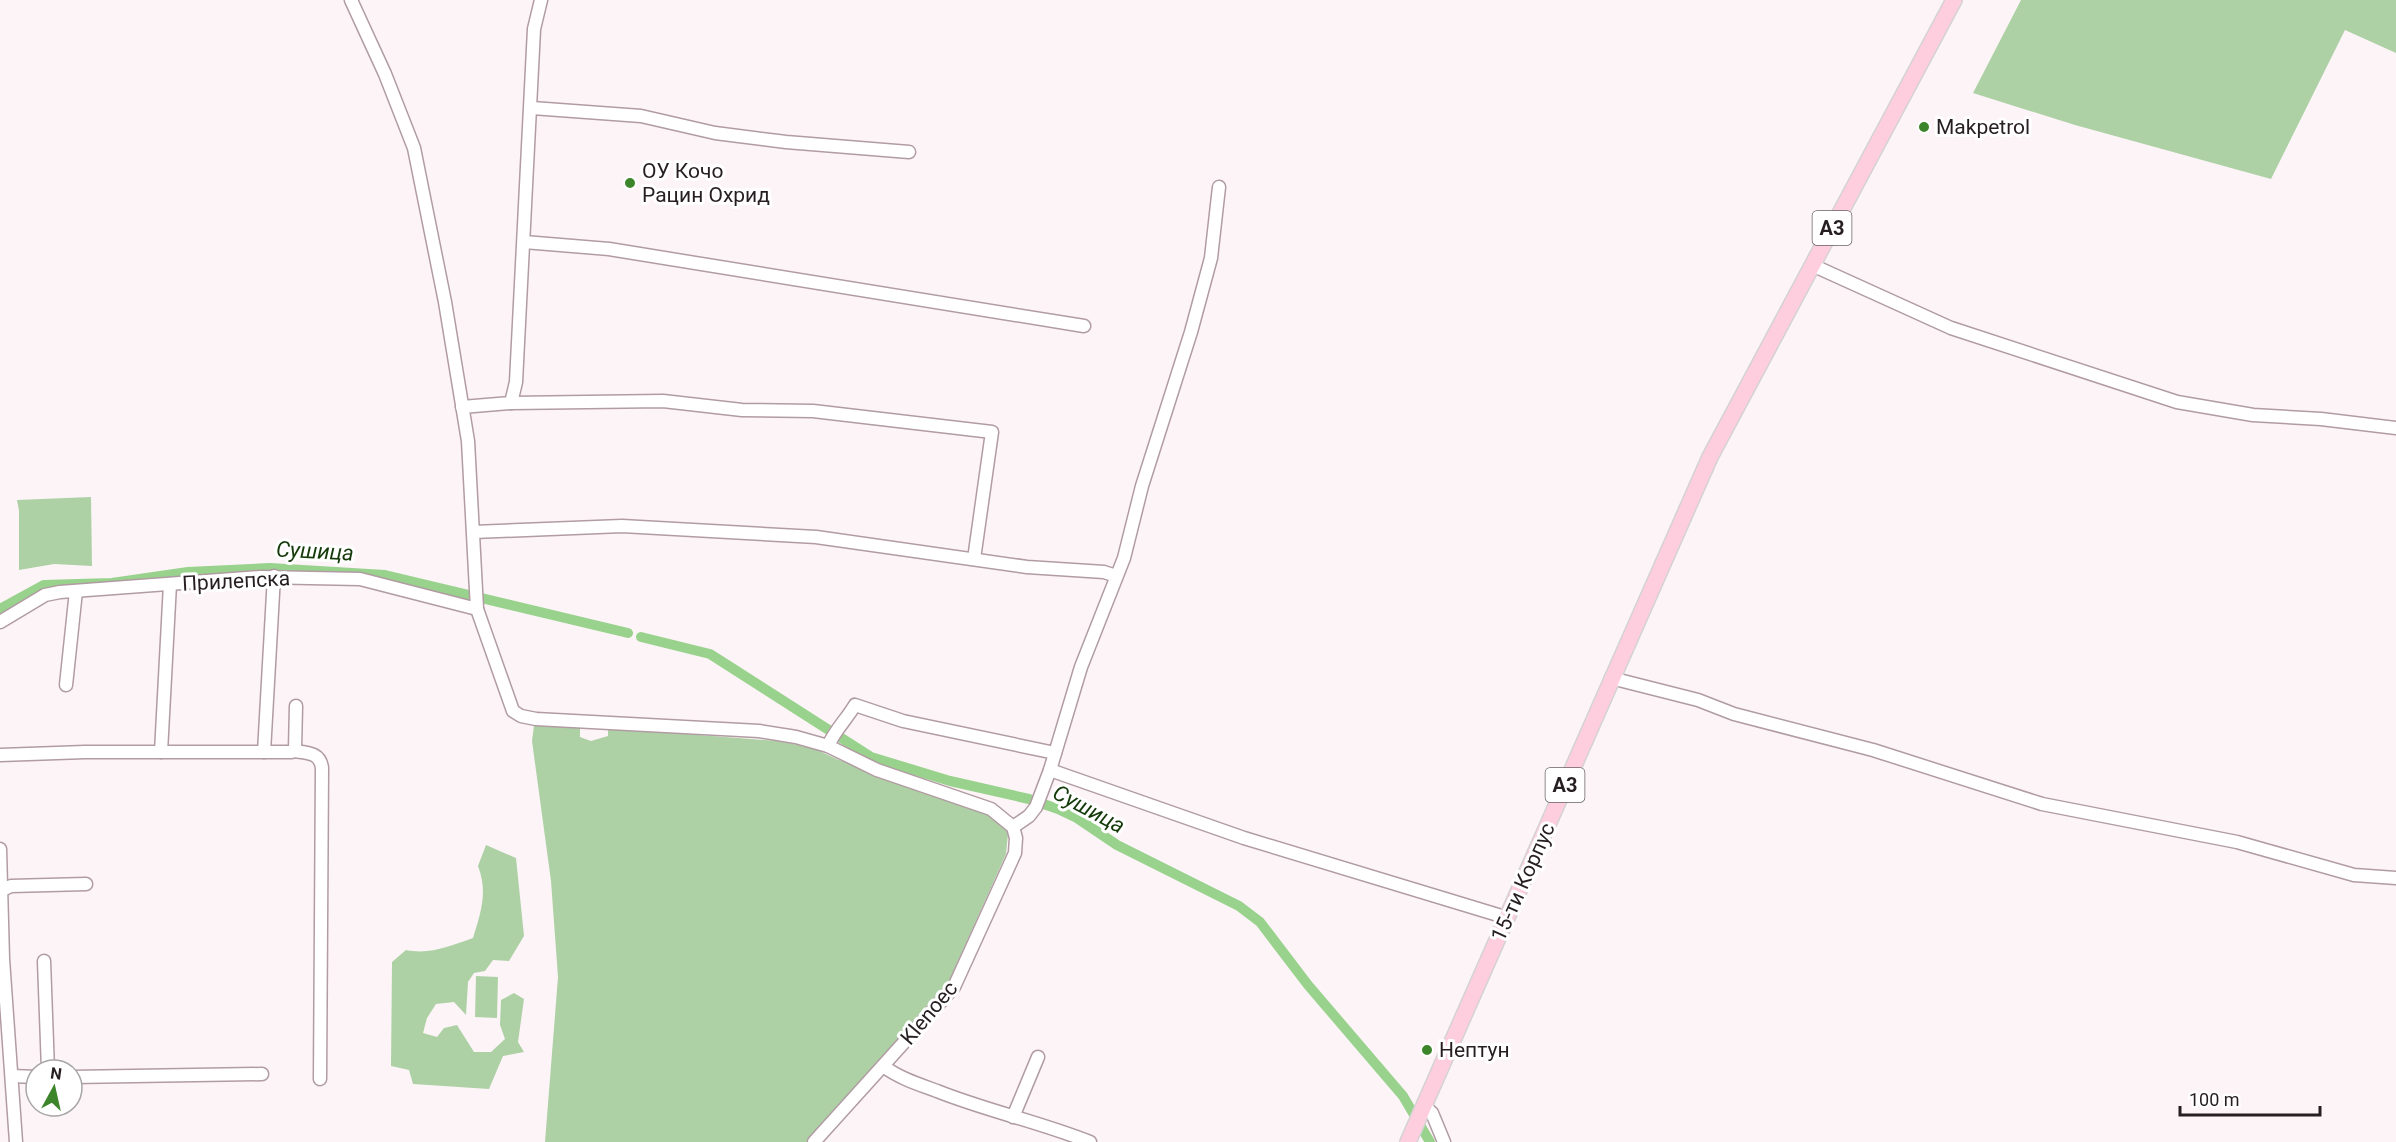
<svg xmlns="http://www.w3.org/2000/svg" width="2396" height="1142" font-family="Roboto,sans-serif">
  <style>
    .green { fill: #add1a5 }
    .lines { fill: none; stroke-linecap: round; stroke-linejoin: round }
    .canal { stroke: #99d28c; stroke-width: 10 }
    .minor-casing { stroke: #b19ca3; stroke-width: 15 }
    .major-casing { stroke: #d4d2d2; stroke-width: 18 }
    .minor { stroke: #fff; stroke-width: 12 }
    .major { stroke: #fecedf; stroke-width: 15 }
    .poi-dot { fill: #3d852b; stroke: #fff; stroke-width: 2 }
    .labels { text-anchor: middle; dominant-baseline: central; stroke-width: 6; stroke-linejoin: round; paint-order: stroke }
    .shield { fill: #fff; stroke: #676263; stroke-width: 1.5 }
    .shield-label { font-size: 20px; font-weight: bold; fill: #261e20 }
    .poi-label { font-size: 21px; fill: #261e20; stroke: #fff; text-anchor: start }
    .street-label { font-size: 21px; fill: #261e20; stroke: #fff }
    .water-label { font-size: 22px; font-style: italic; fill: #143a0a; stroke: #fff }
  </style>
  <rect width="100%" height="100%" fill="#fdf4f7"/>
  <!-- green -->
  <g class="green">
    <path d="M 2021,0 L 2396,0 L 2396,53 L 2345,30 L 2271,179 L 2075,125 L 1973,93 Z"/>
    <path d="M 91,497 L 92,566 L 54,564 L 19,570 L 19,511 L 17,500 Z"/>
    <path d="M 534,725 L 580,726 L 580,737 L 591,741 L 608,736 L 608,728 L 778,741 L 813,748 L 839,760 L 976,809 L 1000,820 L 1008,834 L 1006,854 L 950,979 L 926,1010 L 808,1142 L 545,1142 L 558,977 L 551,881 L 532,741 Z"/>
    <path d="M 486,845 L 516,858 L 524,936 L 509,961 L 493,960 L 485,971 L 474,973 L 468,982 L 466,1015 L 454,1002 L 436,1004 L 427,1018 L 423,1033 L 437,1037 L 444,1028 L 457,1025 L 474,1052 L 491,1052 L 505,1039 L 500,1025 L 501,1000 L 514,993 L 524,999 L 518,1042 L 524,1052 L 503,1056 L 489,1089 L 413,1084 L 409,1070 L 391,1066 L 392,962 L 406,950 C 430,955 450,946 473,938 C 481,912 488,892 478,866 Z"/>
    <path d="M 476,976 L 498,977 L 497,1018 L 475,1017 Z"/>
  </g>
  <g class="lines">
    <!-- canal -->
    <g class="canal">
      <path d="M 0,609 L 44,585 L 112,583 L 188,572 L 270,568 L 385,575 L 628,633"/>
      <path d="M 641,637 L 710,654 L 871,757 L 950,781 L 1029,799 L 1058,809 L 1077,818 L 1117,845 L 1239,906 L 1260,922 L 1308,985 L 1403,1096 L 1430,1142"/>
    </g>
    <defs>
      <g id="minor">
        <path d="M 351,0 L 385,74 L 414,148 L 445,302 L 468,441 L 477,609 L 513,711 L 521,716 L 536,719 L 759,731 L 796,737 L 828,746 L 877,770 L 991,809 L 1013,827 L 1016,838 L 1015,853 L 954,987 L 814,1142"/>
        <path d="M 532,108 L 641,116 L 715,133 L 786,142 L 909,152"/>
        <path d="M 524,242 L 609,249 L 1084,326"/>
        <path d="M 1812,265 L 1951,328 L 2177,402 L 2253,415 L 2321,419 L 2396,428"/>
        <path d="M 511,403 L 663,401 L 742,410 L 813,411 L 992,432 L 974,559"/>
        <path d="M 462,407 L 511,403 L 516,382 L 534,29 L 541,0"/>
        <path d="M 474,532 L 622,526 L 816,537 L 1027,567 L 1104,572 L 1116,576"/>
        <path d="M 0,622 L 45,595 L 60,592 L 261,577 L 360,579 L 477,609"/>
        <path d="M 1611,678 L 1698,700 L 1734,714 L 1873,750 L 2042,804 L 2237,842 L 2354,875 L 2396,878"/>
        <path d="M 66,685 L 76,591"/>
        <path d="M 828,746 C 835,730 846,720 855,705 L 903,721 L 1055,753"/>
        <path d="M 294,751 C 307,753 320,752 322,768 L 320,1079"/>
        <path d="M 161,752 L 170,584"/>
        <path d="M 264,752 L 274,576"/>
        <path d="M 0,755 L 85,752 L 292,752 L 295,749 L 296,706"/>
        <path d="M 1050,770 L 1244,838 L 1508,918"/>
        <path d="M 1013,827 L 1029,816 L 1036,807 L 1050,770 L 1081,667 L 1124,558 L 1142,486 L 1191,332 L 1211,258 L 1219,187"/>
        <path d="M 0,849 L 3,959 L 16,1142"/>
        <path d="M 0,891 L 11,886 L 86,884"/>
        <path d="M 44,961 L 48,1070"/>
        <path d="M 883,1066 C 899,1078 918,1084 937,1091 C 987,1111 1040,1122 1090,1142"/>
        <path d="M 12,1076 L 36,1077"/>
        <path d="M 72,1077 L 262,1074"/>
        <path d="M 1424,1106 L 1432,1113 L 1444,1142"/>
        <path d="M 1013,1117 L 1038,1057"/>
      </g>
      <path id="major" d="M 1408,1142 L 1710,457 L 1954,0"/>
    </defs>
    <!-- minor casing -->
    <use href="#minor" class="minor-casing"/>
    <!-- major casing -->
    <use href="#major" class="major-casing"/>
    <!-- minor -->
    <use href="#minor" class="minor"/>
    <!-- major -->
    <use href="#major" class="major"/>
  </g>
  <!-- markers -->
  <g class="poi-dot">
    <circle cx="1924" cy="127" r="6"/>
    <circle cx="630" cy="183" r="6"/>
    <circle cx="1427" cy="1050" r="6"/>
  </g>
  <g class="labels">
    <!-- shield labels -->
    <g class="shield">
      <rect x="1812.5" y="211" width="39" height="34" rx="4.5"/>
      <rect x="1545.5" y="768" width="39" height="34" rx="4.5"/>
    </g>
    <g class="shield-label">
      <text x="1832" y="228">A3</text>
      <text x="1565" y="785">A3</text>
    </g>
    <!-- poi labels -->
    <g class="poi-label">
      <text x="1936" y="127">Makpetrol</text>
      <text x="642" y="171">ОУ Кочо<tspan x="642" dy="24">Рацин Охрид</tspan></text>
      <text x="1439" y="1050">Нептун</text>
    </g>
    <!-- street labels -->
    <g class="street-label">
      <text transform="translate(236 581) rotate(-3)">Прилепска</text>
      <text transform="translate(1523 882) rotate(-66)">15-ти Корпус</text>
      <text transform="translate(929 1013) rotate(-50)">Klenoec</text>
    </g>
    <!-- water labels -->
    <g class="water-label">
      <text transform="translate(315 551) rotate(3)">Сушица</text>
      <text transform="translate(1089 809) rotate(28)">Сушица</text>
    </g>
  </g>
  <!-- north arrow -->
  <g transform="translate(54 1088) rotate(8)"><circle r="28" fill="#ffffff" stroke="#a8a5a6" stroke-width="1.5"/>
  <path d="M0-4.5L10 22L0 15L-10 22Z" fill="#3d852b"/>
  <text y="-9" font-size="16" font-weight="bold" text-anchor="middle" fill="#261e20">N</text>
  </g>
  <!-- scale -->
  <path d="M2180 1106v9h140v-9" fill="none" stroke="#261e20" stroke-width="3"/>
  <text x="2189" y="1106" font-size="18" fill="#261e20" stroke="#ffffff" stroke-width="4.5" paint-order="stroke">100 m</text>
</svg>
